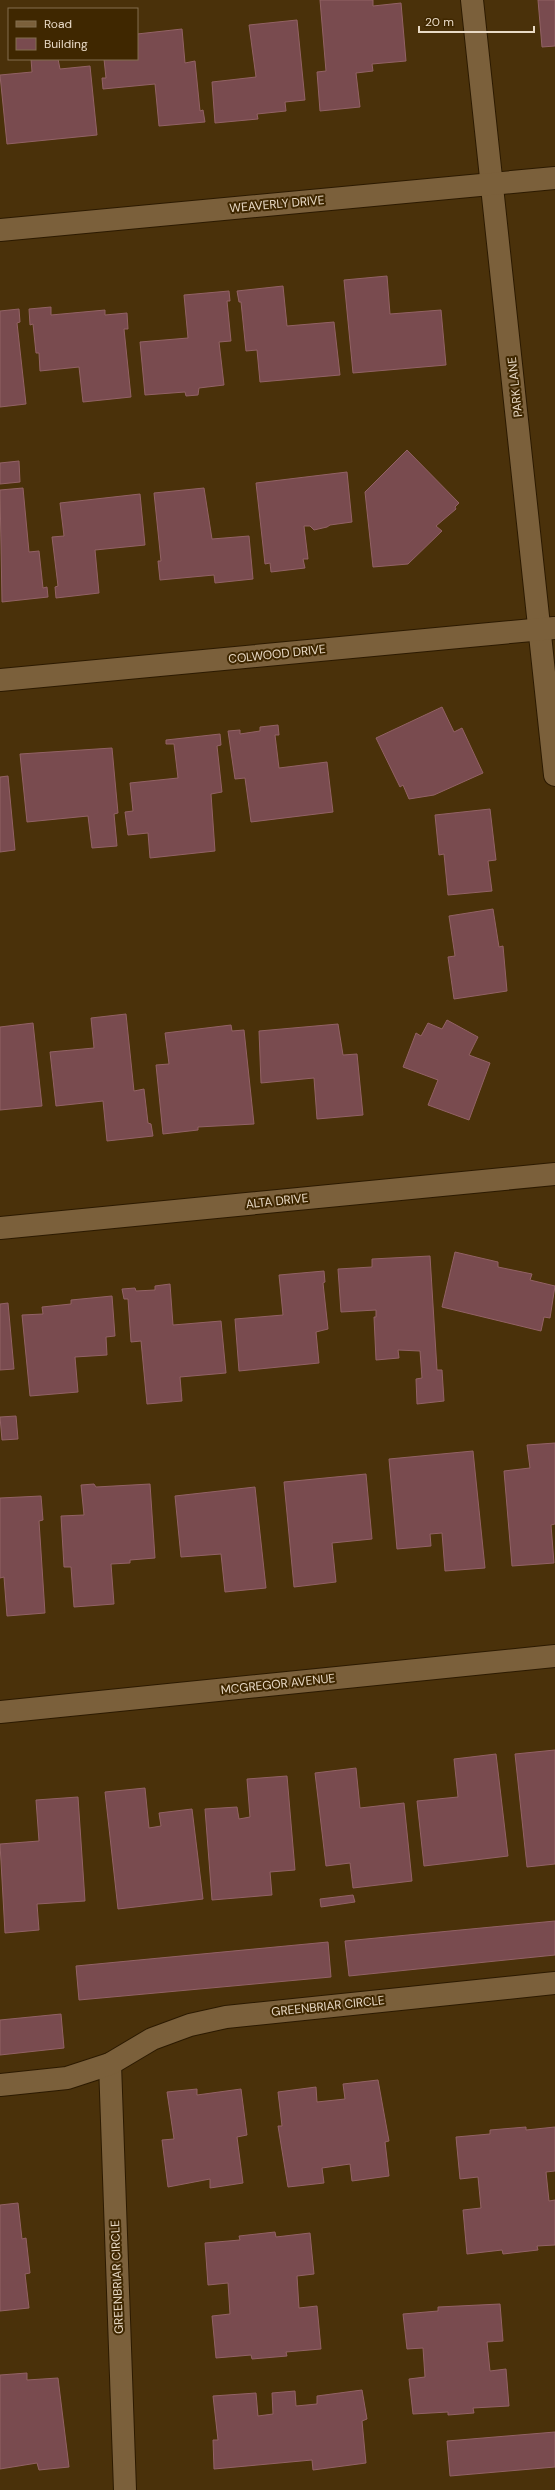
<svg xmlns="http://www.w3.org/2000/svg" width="555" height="2490" font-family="'DM Sans',sans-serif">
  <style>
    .building { fill: #794b4f; stroke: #926265 }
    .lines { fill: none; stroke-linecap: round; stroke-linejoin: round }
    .minor-casing { stroke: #2c1a00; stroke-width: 24 }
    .minor { stroke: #7b603b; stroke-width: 22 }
    .labels { text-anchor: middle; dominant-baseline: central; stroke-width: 4; stroke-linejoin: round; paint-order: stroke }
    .street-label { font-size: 12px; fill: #e9dac6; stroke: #3f2700 }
  </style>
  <rect width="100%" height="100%" fill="#4a310a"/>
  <!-- building -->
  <g class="building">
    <path d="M 320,0 L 373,0 L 373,6 L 401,3 L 406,61 L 372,64 L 373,71 L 356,73 L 360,107 L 320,111 L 317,72 L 326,71 Z"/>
    <path d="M 538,0 L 555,0 L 555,46 L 542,47 Z"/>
    <path d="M 297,20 L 305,100 L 285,102 L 286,111 L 257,114 L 258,119 L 215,123 L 212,82 L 256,77 L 249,25 Z"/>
    <path d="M 182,29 L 185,63 L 195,61 L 200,111 L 203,110 L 205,122 L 159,126 L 155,84 L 103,89 L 102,78 L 106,78 L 104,59 L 137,59 L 137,34 Z"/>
    <path d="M 31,59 L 58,59 L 60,69 L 90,66 L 97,135 L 7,144 L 0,75 L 32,72 Z"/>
    <path d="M 387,276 L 390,314 L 441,310 L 446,365 L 353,373 L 344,280 Z"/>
    <path d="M 283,286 L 287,326 L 334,322 L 340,375 L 260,382 L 257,350 L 246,351 L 241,302 L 239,302 L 237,291 Z"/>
    <path d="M 229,291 L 230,301 L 227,301 L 231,341 L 219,342 L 224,385 L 199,388 L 198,395 L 186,396 L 185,392 L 145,395 L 140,342 L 188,338 L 184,295 Z"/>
    <path d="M 51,307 L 51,315 L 105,310 L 105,315 L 127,313 L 128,329 L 124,329 L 131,397 L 83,402 L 79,367 L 40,371 L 39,353 L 36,353 L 33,324 L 30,325 L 29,309 Z"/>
    <path d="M 19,309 L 20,322 L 17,323 L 26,404 L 0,407 L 0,311 Z"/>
    <path d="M 407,450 L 459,503 L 455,507 L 456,509 L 436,526 L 442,531 L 408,564 L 373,567 L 365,492 Z"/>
    <path d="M 19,461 L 20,482 L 0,484 L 0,463 Z"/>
    <path d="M 347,472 L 352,522 L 330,525 L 327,527 L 314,530 L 310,526 L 304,526 L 308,559 L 303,559 L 305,568 L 271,572 L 270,563 L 265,564 L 256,483 Z"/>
    <path d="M 23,488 L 29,552 L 39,551 L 43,588 L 47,587 L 48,597 L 2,602 L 0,490 Z"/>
    <path d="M 204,488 L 212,539 L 249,536 L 253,579 L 215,583 L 214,575 L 160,580 L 158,561 L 161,561 L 154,493 Z"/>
    <path d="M 140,494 L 145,545 L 95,550 L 99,593 L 56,598 L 55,587 L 58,586 L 52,537 L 64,536 L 60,503 Z"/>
    <path d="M 442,707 L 454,732 L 462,728 L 483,773 L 434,795 L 409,799 L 403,785 L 400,787 L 376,738 Z"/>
    <path d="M 278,725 L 279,735 L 275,735 L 279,768 L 327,762 L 333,812 L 251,822 L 245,778 L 235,779 L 228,731 L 240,730 L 240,734 L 260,731 L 260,727 Z"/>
    <path d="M 220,734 L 221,745 L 217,746 L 222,792 L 211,794 L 215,851 L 150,858 L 148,833 L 128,835 L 125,812 L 133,811 L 130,783 L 178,778 L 174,744 L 166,744 L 166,740 Z"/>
    <path d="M 112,748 L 118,813 L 114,814 L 117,846 L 92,848 L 88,816 L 27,822 L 20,754 Z"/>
    <path d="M 8,776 L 15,850 L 0,852 L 0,777 Z"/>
    <path d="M 490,809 L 496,860 L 488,861 L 492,891 L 448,895 L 444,854 L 439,855 L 435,815 Z"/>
    <path d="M 493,909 L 499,947 L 503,946 L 507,991 L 454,999 L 448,957 L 455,956 L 449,916 Z"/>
    <path d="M 126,1014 L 134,1091 L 144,1089 L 148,1123 L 151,1124 L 153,1136 L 107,1141 L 103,1101 L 56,1106 L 50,1052 L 94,1048 L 91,1018 Z"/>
    <path d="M 447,1020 L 478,1037 L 469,1055 L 490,1063 L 469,1120 L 428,1105 L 438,1080 L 403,1067 L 416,1033 L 421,1036 L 428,1023 L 442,1029 Z"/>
    <path d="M 33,1023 L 42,1106 L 0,1110 L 0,1027 Z"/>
    <path d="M 338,1024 L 343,1055 L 357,1054 L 363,1115 L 317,1119 L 314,1078 L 261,1083 L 259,1031 Z"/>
    <path d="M 231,1025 L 232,1031 L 244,1030 L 254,1124 L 198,1127 L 198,1130 L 163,1134 L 156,1065 L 169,1064 L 165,1033 Z"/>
    <path d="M 455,1252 L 498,1262 L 498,1267 L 532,1274 L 530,1280 L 555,1286 L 550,1318 L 544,1317 L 541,1331 L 442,1307 Z"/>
    <path d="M 430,1256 L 437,1370 L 442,1370 L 444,1401 L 417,1404 L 416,1379 L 422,1378 L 420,1351 L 398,1350 L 399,1358 L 376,1360 L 374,1317 L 376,1317 L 376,1310 L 341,1312 L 338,1269 L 372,1267 L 372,1259 Z"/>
    <path d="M 324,1271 L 325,1282 L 323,1283 L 328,1329 L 316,1332 L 319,1363 L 239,1371 L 235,1319 L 283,1315 L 279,1275 Z"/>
    <path d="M 170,1284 L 173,1325 L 221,1321 L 226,1373 L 180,1377 L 182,1401 L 147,1404 L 141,1341 L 131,1342 L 128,1299 L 124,1299 L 122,1289 L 135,1288 L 136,1291 L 155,1290 L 155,1286 Z"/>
    <path d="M 112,1296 L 115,1336 L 106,1337 L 107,1355 L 75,1357 L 78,1392 L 30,1396 L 22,1315 L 43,1314 L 42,1307 L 71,1304 L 71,1300 Z"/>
    <path d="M 8,1303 L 14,1369 L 0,1370 L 0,1304 Z"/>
    <path d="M 16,1416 L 18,1439 L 2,1440 L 0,1417 Z"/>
    <path d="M 555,1443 L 555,1524 L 551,1525 L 554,1563 L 512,1566 L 504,1471 L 530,1468 L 527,1445 Z"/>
    <path d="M 473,1451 L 485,1568 L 445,1571 L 442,1533 L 430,1534 L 431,1546 L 397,1549 L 389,1459 Z"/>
    <path d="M 366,1474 L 372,1539 L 332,1543 L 336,1582 L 294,1587 L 284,1482 Z"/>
    <path d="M 94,1484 L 96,1487 L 150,1484 L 155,1558 L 130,1560 L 130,1563 L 111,1564 L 114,1604 L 74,1607 L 71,1567 L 64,1567 L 61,1516 L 84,1515 L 81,1485 Z"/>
    <path d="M 255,1487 L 266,1588 L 225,1592 L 221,1554 L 181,1557 L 175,1496 Z"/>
    <path d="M 41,1496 L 43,1520 L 39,1521 L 45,1613 L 7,1616 L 4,1577 L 0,1578 L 0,1498 Z"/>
    <path d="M 555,1750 L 555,1864 L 527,1867 L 515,1754 Z"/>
    <path d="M 496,1754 L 508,1856 L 424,1866 L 417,1801 L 458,1797 L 454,1759 Z"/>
    <path d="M 356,1768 L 360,1808 L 404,1803 L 412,1881 L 353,1888 L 350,1863 L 326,1866 L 315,1773 Z"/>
    <path d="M 287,1776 L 295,1870 L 270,1872 L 272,1895 L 212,1900 L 205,1809 L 237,1807 L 239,1819 L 250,1817 L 247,1779 Z"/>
    <path d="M 145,1788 L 149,1828 L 161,1826 L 159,1813 L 192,1809 L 203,1899 L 118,1909 L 105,1792 Z"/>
    <path d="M 78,1797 L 85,1901 L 37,1904 L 39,1930 L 5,1933 L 0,1844 L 39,1841 L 36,1800 Z"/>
    <path d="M 353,1895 L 355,1902 L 321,1907 L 320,1899 Z"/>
    <path d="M 555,1921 L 555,1955 L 349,1976 L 345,1941 Z"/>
    <path d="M 328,1942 L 331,1977 L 79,2000 L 76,1966 Z"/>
    <path d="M 61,2014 L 64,2048 L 0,2055 L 0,2020 Z"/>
    <path d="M 378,2080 L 389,2141 L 385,2142 L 389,2176 L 352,2181 L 350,2164 L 322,2168 L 324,2183 L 288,2187 L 278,2126 L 282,2126 L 278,2092 L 316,2087 L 317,2102 L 345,2099 L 343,2084 Z"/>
    <path d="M 197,2089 L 197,2095 L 241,2089 L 247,2135 L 237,2137 L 243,2183 L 210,2188 L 210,2179 L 168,2187 L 162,2140 L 174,2139 L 167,2092 Z"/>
    <path d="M 526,2127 L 526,2130 L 555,2127 L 555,2171 L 546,2172 L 549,2201 L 555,2200 L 555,2245 L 537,2246 L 538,2250 L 503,2254 L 502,2250 L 467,2254 L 463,2210 L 481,2208 L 478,2177 L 460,2179 L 456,2137 L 490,2134 L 490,2130 Z"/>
    <path d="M 18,2203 L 22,2239 L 26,2238 L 30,2273 L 25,2274 L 29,2308 L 0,2311 L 0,2205 Z"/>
    <path d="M 275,2232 L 276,2237 L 310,2233 L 314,2274 L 297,2276 L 299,2308 L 317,2306 L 321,2349 L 286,2352 L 287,2356 L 252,2359 L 251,2355 L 216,2358 L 212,2316 L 230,2314 L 228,2283 L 208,2285 L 205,2243 L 240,2240 L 239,2236 Z"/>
    <path d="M 500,2304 L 503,2341 L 487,2342 L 490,2371 L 506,2369 L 509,2406 L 473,2408 L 474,2413 L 448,2415 L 448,2412 L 413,2414 L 409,2379 L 425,2377 L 423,2348 L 407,2349 L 403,2314 L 438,2311 L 438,2307 Z"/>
    <path d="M 27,2373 L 27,2380 L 58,2378 L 69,2467 L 39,2470 L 37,2463 L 0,2469 L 0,2375 Z"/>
    <path d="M 362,2390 L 367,2419 L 362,2421 L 366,2463 L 313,2470 L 312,2460 L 214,2469 L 213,2440 L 218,2440 L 213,2396 L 256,2393 L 258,2416 L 273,2414 L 272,2393 L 295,2391 L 296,2406 L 317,2404 L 317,2396 Z"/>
    <path d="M 555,2432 L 555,2467 L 450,2476 L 447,2441 Z"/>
  </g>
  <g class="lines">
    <defs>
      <g id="minor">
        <path d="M 472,0 L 555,775"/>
        <path d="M 0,230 L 555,178"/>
        <path d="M 0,680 L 554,628"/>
        <path d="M 0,1228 L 555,1174"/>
        <path d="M 0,1712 L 555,1656"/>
        <path d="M 110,2064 L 125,2490"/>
        <path d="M 0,2085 L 67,2078 L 110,2064 L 152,2039 L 190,2025 L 226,2017 L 555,1983"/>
      </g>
    </defs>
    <!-- minor casing -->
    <use href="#minor" class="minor-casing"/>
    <!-- minor -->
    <use href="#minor" class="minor"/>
  </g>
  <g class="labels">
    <!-- street labels -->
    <g class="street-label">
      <text transform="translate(277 204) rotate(-5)">WEAVERLY DRIVE</text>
      <text transform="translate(515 387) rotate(-96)">PARK LANE</text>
      <text transform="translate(277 654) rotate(-6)">COLWOOD DRIVE</text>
      <text transform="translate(277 1201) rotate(-6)">ALTA DRIVE</text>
      <text transform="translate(278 1684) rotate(-6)">MCGREGOR AVENUE</text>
      <text transform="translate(328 2006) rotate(-6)">GREENBRIAR CIRCLE</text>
      <text transform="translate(117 2277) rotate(-92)">GREENBRIAR CIRCLE</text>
    </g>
  </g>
  <!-- legend -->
  <rect x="8" y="8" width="130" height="52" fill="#3f2700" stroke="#836f4f"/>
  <rect x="16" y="21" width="20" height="6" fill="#7b603b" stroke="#836f4f"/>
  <text x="44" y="28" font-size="12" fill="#e9dac6">Road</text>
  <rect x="16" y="38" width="20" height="12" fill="#794b4f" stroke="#836f4f"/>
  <text x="44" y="48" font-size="12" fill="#e9dac6">Building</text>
  <!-- scale -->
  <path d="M419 26v6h115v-6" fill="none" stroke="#e9dac6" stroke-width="2"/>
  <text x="425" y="26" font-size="12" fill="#e9dac6" stroke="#3f2700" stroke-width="3" paint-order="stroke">20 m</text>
</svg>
